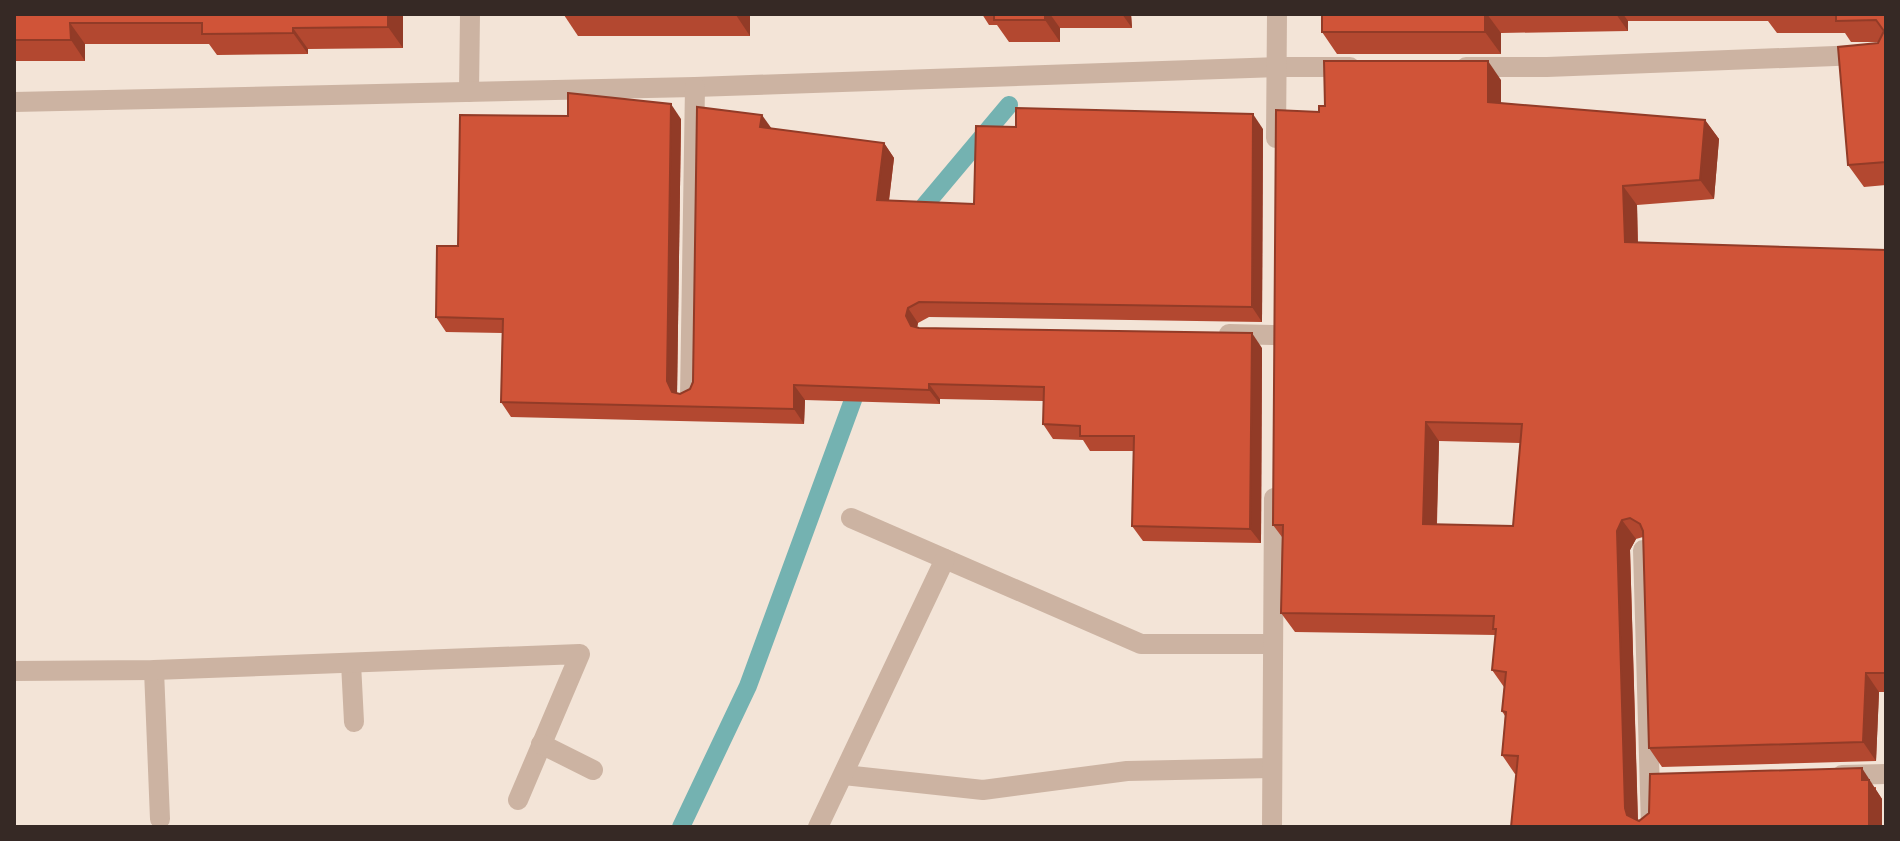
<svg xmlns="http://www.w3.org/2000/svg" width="1900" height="841" font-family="Jost,sans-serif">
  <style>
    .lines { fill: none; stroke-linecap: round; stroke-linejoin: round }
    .stream { stroke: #74b2b1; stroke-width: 18 }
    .minor { stroke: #ccb3a2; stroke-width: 20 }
    .wall { fill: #b34830; fill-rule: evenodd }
    .shaded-wall { fill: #923b27 }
    .building { fill: #d05438; stroke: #923b27; stroke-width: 2; fill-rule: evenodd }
  </style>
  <rect width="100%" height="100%" fill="#f3e4d7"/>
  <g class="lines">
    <!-- stream -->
    <g class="stream">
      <path d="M 919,222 L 925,205 L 1009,105"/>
      <path d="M 681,827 L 748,686 L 860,381"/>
    </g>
    <!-- minor -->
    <g class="minor">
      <path d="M 1466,67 L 1547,67 L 1886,54"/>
      <path d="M 469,92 L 470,14"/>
      <path d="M 14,102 L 695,87 L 1277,67 L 1350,67"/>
      <path d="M 1276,138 L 1277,14"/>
      <path d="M 1229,334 L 1275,335"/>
      <path d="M 690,396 L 695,87"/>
      <path d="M 851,518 L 1141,644 L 1273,644"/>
      <path d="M 1643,550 L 1651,827"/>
      <path d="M 351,663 L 354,722"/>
      <path d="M 154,670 L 160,819"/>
      <path d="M 14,671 L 154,670 L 580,654 L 518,800"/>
      <path d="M 541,744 L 593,770"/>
      <path d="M 844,775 L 983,790 L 1127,771 L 1272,768"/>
      <path d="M 1842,775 L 1886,774"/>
      <path d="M 818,827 L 945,559"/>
      <path d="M 1272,827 L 1274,498"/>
    </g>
  </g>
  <!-- wall -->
  <g class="wall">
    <path d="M 14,14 L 403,14 L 403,48 L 308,49 L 308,54 L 217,55 L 209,44 L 85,44 L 85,61 L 14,61 Z"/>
    <path d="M 750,14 L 750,36 L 578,36 L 564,15 Z"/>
    <path d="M 982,14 L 1131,14 L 1132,28 L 1060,28 L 1060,42 L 1009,42 L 997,25 L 989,25 Z"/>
    <path d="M 1322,14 L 1886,14 L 1886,185 L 1864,187 L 1848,165 L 1879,42 L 1851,42 L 1845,33 L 1777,33 L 1768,21 L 1628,21 L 1628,31 L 1501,33 L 1501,54 L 1337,54 L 1322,32 Z"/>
    <path d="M 1501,80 L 1501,103 L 1705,120 L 1719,139 L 1714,199 L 1637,205 L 1638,243 L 1886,250 L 1886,692 L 1879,692 L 1876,761 L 1662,767 L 1649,748 L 1643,537 L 1636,539 L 1630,550 L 1638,820 L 1876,787 L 1876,790 L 1882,799 L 1882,827 L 1511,827 L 1516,774 L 1515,774 L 1502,755 L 1505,716 L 1502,711 L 1504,687 L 1492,670 L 1496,635 L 1295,632 L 1281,613 L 1282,537 L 1273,525 L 1319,112 L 1325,106 ZM 1439,441 L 1520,443 L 1513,526 L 1437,524 Z"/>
    <path d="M 681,119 L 677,393 L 680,394 L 690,389 L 771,129 L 884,143 L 894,158 L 889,201 L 974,204 L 1016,127 L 1263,129 L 1262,322 L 929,317 L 918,323 L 917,328 L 1262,348 L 1261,543 L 1143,541 L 1132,526 L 1134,451 L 1090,451 L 1083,440 L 1053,439 L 1043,424 L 1044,401 L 940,399 L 940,404 L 805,400 L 804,424 L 511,417 L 501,402 L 502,333 L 446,332 L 436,317 L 458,246 Z"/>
  </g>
  <!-- shaded-wall -->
  <g class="shaded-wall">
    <path d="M 388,14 L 403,14 L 403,48 L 388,27 Z"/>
    <path d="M 736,14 L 750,14 L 750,36 L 736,15 Z"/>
    <path d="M 1045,14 L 1050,14 L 1060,28 L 1060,42 L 1045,20 Z"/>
    <path d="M 1122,14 L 1131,14 L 1132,28 Z"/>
    <path d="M 1485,14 L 1487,14 L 1501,33 L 1501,54 L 1485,32 Z"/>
    <path d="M 1616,14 L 1623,14 L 1628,21 L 1628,31 Z"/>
    <path d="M 1885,14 L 1886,14 L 1886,84 L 1885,82 Z"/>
    <path d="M 70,23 L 85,44 L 85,61 L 71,40 Z"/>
    <path d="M 293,28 L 308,49 L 308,54 L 293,33 Z"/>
    <path d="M 1488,61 L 1501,80 L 1501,121 L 1488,102 Z"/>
    <path d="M 671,104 L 681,119 L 677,396 L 672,392 L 667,381 Z"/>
    <path d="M 1253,114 L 1263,129 L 1262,322 L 1252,307 Z"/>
    <path d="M 762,115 L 772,129 L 760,127 Z"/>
    <path d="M 1705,120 L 1719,139 L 1714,199 L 1700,180 Z"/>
    <path d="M 884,143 L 894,158 L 887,215 L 877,200 Z"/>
    <path d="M 1623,186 L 1637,205 L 1638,261 L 1625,242 Z"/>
    <path d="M 908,308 L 918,323 L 916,331 L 911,326 L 906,316 Z"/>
    <path d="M 1252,333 L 1262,348 L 1261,543 L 1250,529 Z"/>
    <path d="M 929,384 L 940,399 L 940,404 L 929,390 Z"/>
    <path d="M 794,385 L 805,400 L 804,424 L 794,409 Z"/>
    <path d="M 1426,422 L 1439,441 L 1436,543 L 1423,524 Z"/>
    <path d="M 1622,520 L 1636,539 L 1630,550 L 1638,827 L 1627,815 L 1625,808 L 1617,531 Z"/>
    <path d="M 1866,673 L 1879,692 L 1876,761 L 1863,742 Z"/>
    <path d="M 1862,768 L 1882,799 L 1882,827 L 1869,827 L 1862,780 Z"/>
  </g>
  <!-- building -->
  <g class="building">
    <path d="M 14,14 L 388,14 L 388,27 L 293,28 L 293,33 L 202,34 L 202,23 L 70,23 L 71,40 L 14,40 Z"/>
    <rect x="564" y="14" width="172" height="1"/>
    <rect x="994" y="14" width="51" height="6"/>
    <rect x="1322" y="14" width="163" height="18"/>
    <path d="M 1836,14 L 1885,14 L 1886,162 L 1848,165 L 1838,47 L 1878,43 L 1884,31 L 1876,20 L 1836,21 Z"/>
    <path d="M 1324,61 L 1488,61 L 1488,102 L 1705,120 L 1700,180 L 1623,186 L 1625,242 L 1886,250 L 1886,673 L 1866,673 L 1863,742 L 1649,748 L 1643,531 L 1640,524 L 1630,518 L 1622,520 L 1617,531 L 1625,808 L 1627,815 L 1639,821 L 1649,813 L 1650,774 L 1862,768 L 1862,780 L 1869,780 L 1869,827 L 1511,827 L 1518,756 L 1502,755 L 1506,712 L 1502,711 L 1506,672 L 1492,670 L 1496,629 L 1493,629 L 1494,616 L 1281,613 L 1283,525 L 1273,525 L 1276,110 L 1319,112 L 1319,106 L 1325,106 ZM 1426,422 L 1522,424 L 1513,526 L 1423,524 Z"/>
    <path d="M 568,93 L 671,104 L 667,381 L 672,392 L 680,394 L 690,389 L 693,382 L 697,107 L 762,115 L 760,127 L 884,143 L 877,200 L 974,204 L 976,126 L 1016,127 L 1016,108 L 1253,114 L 1252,307 L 919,302 L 908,308 L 906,316 L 911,326 L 919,328 L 1252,333 L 1250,529 L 1132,526 L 1134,436 L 1080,436 L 1080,426 L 1043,424 L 1044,387 L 929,384 L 929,390 L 794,385 L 794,409 L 501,402 L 503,319 L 436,317 L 437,246 L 458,246 L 460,115 L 568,116 Z"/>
  </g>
  <!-- border -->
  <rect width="1900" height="841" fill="none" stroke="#362925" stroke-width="32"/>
</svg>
